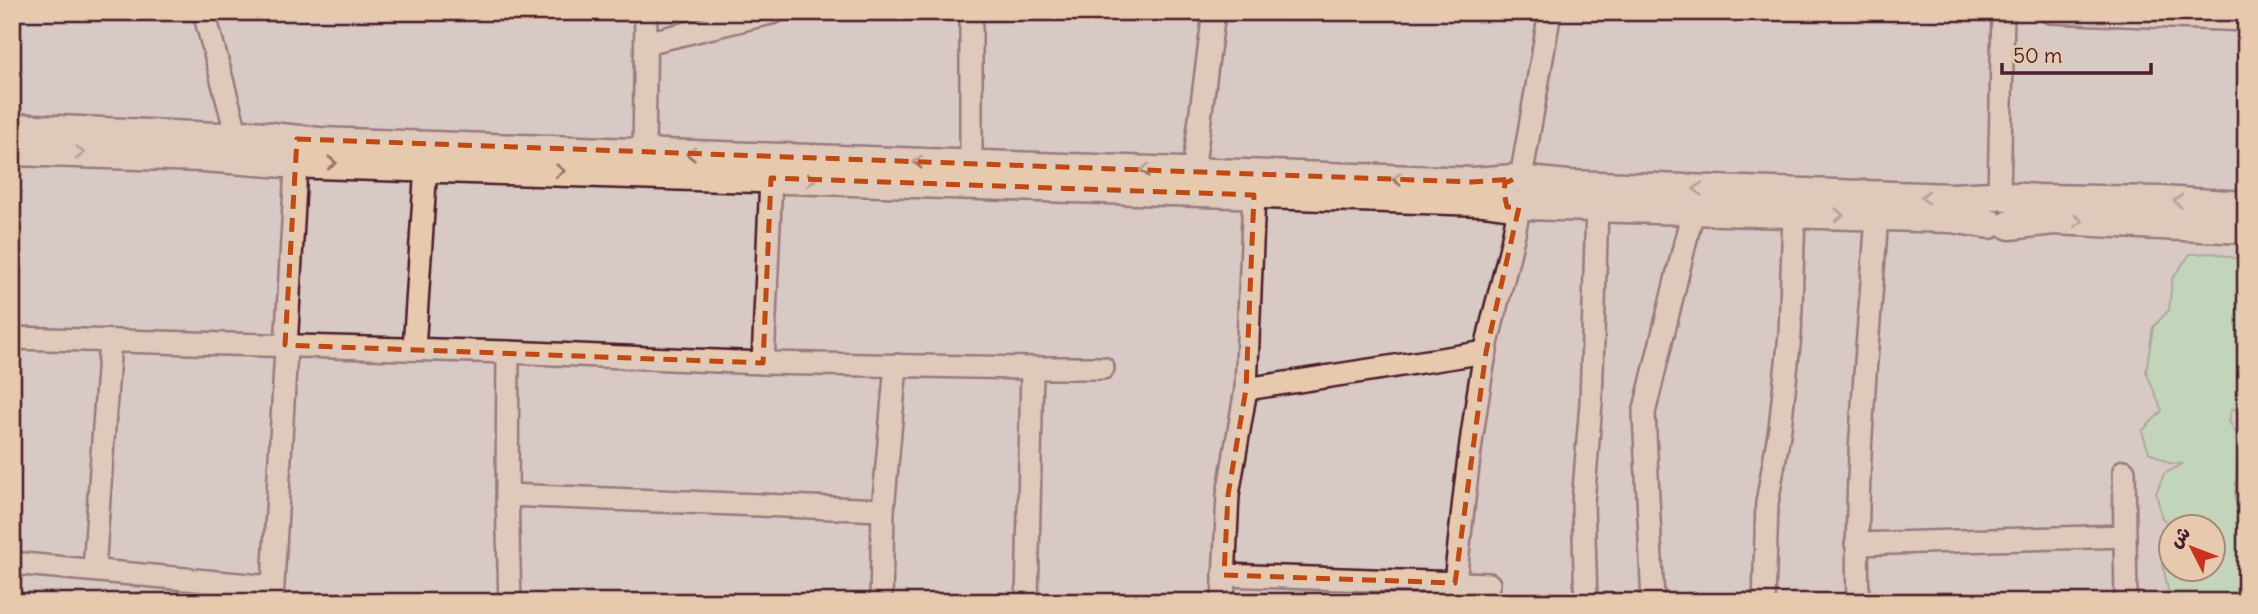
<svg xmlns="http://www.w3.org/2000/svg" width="2258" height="614" font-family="Delius,'Playpen Sans Arabic',sans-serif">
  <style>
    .green { fill: #a6e3aa; stroke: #78816a; stroke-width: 2 }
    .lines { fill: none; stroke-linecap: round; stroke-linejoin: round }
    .street-casing { stroke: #4a1f2b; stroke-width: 26 }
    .secondary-casing { stroke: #4a1f2b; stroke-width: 33 }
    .street { stroke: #e7caae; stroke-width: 21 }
    .secondary { stroke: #e7caae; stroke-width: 28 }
    .oneway { stroke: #98746c }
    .marked { fill: none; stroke: #c04a14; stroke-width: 5; stroke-dasharray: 14 9; stroke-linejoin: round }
  </style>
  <rect width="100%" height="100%" fill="#d9c9c4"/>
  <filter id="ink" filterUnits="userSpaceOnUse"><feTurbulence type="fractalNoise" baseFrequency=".0143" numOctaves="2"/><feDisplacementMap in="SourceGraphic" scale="14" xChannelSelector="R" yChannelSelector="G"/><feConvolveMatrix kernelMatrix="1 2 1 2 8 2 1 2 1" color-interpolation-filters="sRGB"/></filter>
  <g filter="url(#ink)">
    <!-- green -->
    <path class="green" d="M 2214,253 L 2246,261 L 2246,414 L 2243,409 L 2232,409 L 2229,421 L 2239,438 L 2235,498 L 2242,528 L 2246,532 L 2246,602 L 2184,602 L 2168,591 L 2160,549 L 2161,538 L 2170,529 L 2170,568 L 2212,568 L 2212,526 L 2172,526 L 2162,518 L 2156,493 L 2164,474 L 2182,464 L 2169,463 L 2149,452 L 2142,431 L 2162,411 L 2146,371 L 2153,327 L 2169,310 L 2172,279 L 2190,254 Z"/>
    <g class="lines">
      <defs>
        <g id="street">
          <path d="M 204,12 L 237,136 L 237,148"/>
          <path d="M 2050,12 L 2246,20"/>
          <path d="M 646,43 L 775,12"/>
          <path d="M 644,153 L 646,12"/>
          <path d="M 971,164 L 971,12"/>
          <path d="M 1193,172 L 1214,12"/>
          <path d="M 1521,178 L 1550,12"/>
          <path d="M 1999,195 L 2003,12"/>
          <path d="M 12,338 L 508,352 L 763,363 L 1032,368"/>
          <path d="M 414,349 L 426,166"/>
          <path d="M 508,352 L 507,495 L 510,602"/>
          <path d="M 763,363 L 771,178"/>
          <path d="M 1246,389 L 1486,352"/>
          <path d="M 2124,471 L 2126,602"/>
          <path d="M 507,495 L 883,510"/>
          <path d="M 1856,544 L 2125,536"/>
          <path d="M 12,563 L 272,587"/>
          <path d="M 94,570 L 110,341"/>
          <path d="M 1224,575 L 1489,584"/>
          <path d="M 272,602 L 297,150"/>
          <path d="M 881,602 L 883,510 L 896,365"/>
          <path d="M 1027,602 L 1032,368 L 1103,368"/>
          <path d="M 1223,602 L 1228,495 L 1246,389 L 1254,195"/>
          <path d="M 1460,602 L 1455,583 C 1463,506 1471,430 1485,354 C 1495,304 1511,257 1519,207"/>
          <path d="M 1586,602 L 1583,503 L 1591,403 L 1597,207"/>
          <path d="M 1653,602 L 1644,413 L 1693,210"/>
          <path d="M 1764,602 L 1767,503 L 1780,428 L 1790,335 L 1794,214"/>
          <path d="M 1858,602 C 1854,473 1868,345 1877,216"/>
        </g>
        <g id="secondary">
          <path d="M 12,128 L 216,137 L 252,135 L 319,142 L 1472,182 L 1514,179"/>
          <path d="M 12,151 L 203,157 L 285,163 L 1483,201 L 1512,205"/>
          <path d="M 1528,181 L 1568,185 L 1951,198 L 1993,196"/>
          <path d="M 2009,197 L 2038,199 L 2160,201 L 2246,206"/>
          <path d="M 1526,205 L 1951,218 L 1990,224"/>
          <path d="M 2010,225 L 2054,220 L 2246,229"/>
        </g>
      </defs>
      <!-- street casing -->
      <use href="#street" class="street-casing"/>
      <!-- secondary casing -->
      <use href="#secondary" class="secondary-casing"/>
      <!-- street -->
      <use href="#street" class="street"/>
      <!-- secondary -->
      <use href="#secondary" class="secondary"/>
    </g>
    <!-- one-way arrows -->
    <defs><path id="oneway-chevron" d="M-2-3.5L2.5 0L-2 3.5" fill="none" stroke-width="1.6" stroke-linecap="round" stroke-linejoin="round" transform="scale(1.75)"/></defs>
    <g class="oneway">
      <use href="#oneway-chevron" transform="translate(80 153) rotate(2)"/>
      <use href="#oneway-chevron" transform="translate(691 154) rotate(-178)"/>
      <use href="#oneway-chevron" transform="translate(918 162) rotate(-178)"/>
      <use href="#oneway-chevron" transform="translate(332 163) rotate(2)"/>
      <use href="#oneway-chevron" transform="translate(1145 170) rotate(-178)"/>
      <use href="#oneway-chevron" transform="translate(560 171) rotate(2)"/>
      <use href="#oneway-chevron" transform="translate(1397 179) rotate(-178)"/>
      <use href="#oneway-chevron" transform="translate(811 180) rotate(2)"/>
      <use href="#oneway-chevron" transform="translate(1698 189) rotate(-178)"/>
      <use href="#oneway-chevron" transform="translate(1925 197) rotate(-178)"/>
      <use href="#oneway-chevron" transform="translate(2178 201) rotate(-177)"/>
      <use href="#oneway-chevron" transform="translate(1839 215) rotate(2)"/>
      <use href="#oneway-chevron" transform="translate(2078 221) rotate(2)"/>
    </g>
  </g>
  <!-- marked area -->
  <path d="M0 0H2258V614H0ZM 297,139 L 1472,182 L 1514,179 L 1505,183 L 1504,193 L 1507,207 L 1519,207 L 1486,352 L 1455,583 L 1224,575 L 1228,495 L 1246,389 L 1254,195 L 771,178 L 763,363 L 285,345 Z" fill="#d9c9c4" fill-opacity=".55" fill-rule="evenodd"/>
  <path class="marked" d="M 297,139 L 1472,182 L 1514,179 L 1505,183 L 1504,193 L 1507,207 L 1519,207 L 1486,352 L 1455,583 L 1224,575 L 1228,495 L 1246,389 L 1254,195 L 771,178 L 763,363 L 285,345 Z"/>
  <!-- margin -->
  <rect width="2258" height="614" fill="none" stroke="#e7caae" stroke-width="42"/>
  <rect x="21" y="21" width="2216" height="572" fill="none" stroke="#4a1f2b" stroke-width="2.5" filter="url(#ink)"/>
  <!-- north arrow -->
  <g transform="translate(2192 548) rotate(312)"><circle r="33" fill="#e7caae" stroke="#a8867a" stroke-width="2"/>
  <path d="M0-5L12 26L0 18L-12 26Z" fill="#c8321e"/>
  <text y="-10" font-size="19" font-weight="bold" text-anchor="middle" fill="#4a1f2b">ش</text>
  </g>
  <!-- scale -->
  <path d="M2002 63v10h149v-10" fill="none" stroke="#4a1f2b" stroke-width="3.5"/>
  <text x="2013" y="63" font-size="21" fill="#4a1f2b" stroke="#e7caae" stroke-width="5" paint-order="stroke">50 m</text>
</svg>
